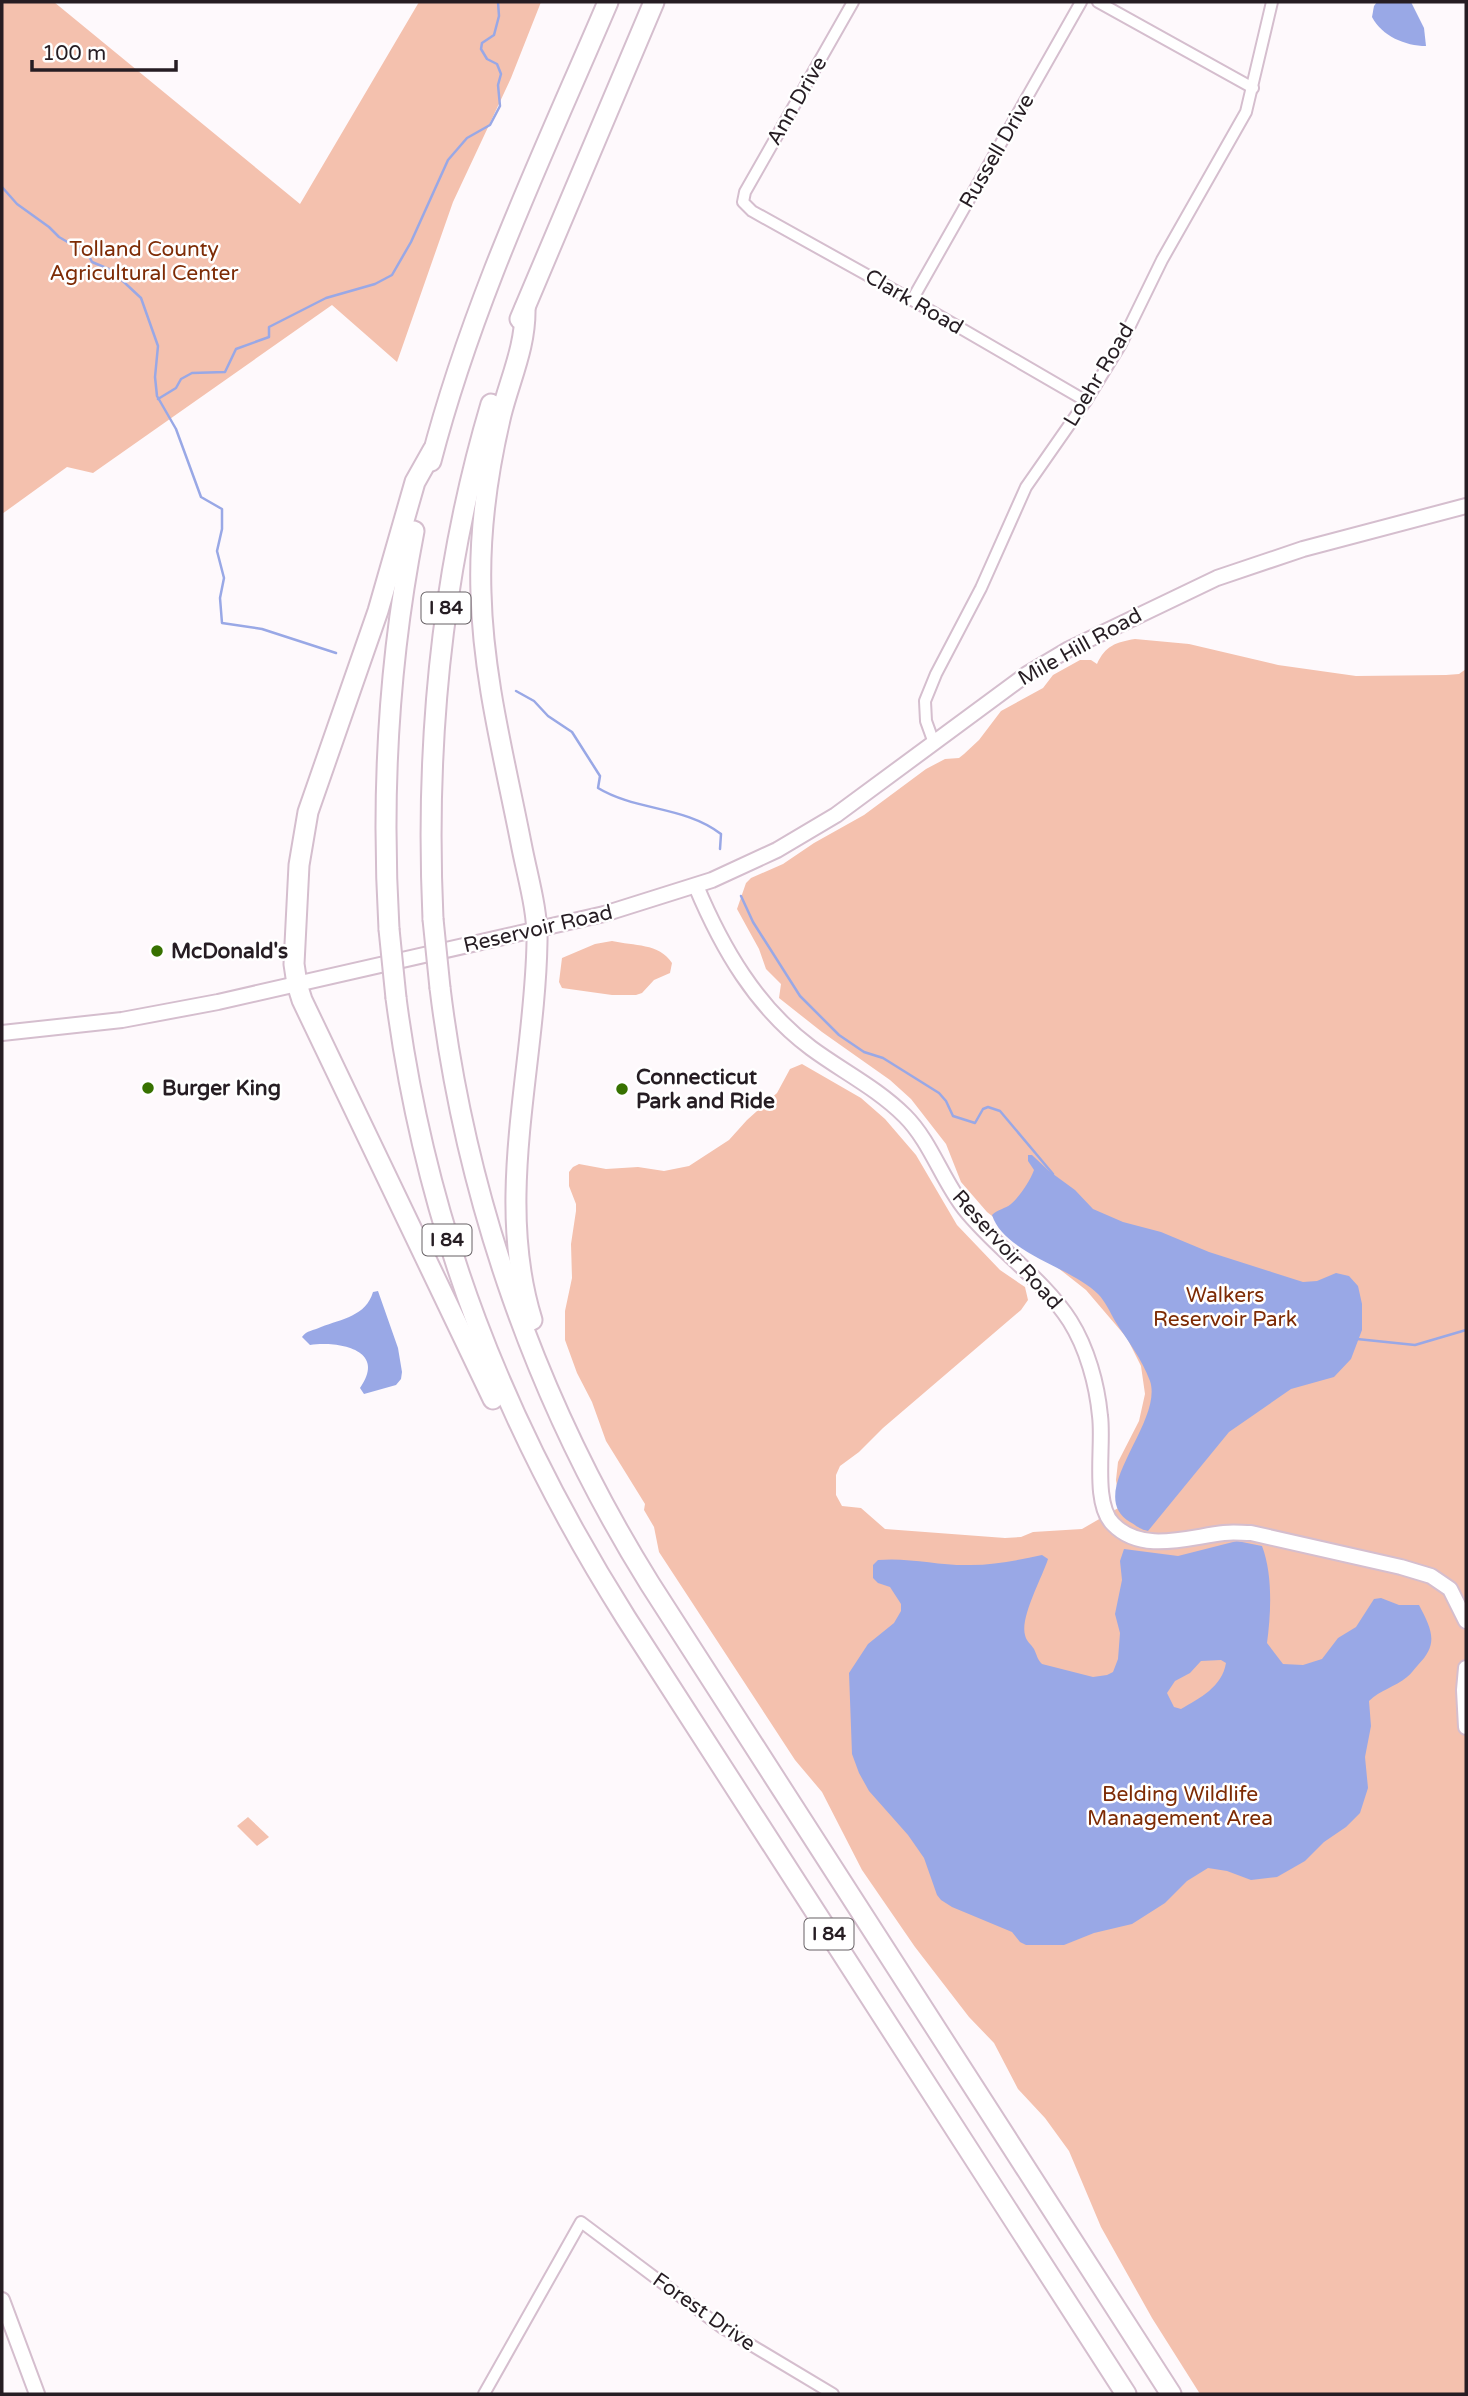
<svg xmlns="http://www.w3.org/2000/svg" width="1468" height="2396" font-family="'Varela Round',sans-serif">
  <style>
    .green { fill: #f4c1ae }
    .water { fill: #99a8e6; fill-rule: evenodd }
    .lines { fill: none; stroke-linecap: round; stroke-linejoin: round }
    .stream { stroke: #99a8e6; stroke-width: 2.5 }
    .street-casing { stroke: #d5bece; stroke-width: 14 }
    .secondary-casing { stroke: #d5bece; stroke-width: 18 }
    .highway-casing { stroke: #d5bece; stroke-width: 23 }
    .street { stroke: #fff; stroke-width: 10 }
    .secondary { stroke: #fff; stroke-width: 14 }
    .highway { stroke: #fff; stroke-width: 19 }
    .highway-bridge-casing { stroke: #d5bece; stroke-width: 23; stroke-linecap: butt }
    .highway-bridge { stroke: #fff; stroke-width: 19 }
    .poi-dot { fill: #377100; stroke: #fff; stroke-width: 2.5 }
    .labels { text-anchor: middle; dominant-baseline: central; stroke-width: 5; stroke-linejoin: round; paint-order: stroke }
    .shield { fill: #fff; stroke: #676165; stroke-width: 2 }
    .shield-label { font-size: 19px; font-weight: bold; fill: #261d23 }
    .street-label { font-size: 21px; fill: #261d23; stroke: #fff }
    .park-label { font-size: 21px; fill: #7d2b05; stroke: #fff }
    .poi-label { font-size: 21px; font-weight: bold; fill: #261d23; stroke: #fff; text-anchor: start }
  </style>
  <rect width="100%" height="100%" fill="#fef9fc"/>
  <!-- green -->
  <g class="green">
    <path d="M 2,2 L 54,2 L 300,204 L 419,2 L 541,2 L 511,78 L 453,202 L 397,362 L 332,305 L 93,473 L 67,467 L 2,514 Z"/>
    <path d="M 1135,639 L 1189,644 L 1278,665 L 1356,676 L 1446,675 L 1459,674 L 1466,669 L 1466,2394 L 1200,2394 L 1152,2318 L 1101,2227 L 1069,2151 L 1045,2118 L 1018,2089 L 994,2043 L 969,2017 L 915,1947 L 862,1870 L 822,1792 L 795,1760 L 659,1552 L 654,1527 L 644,1510 L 645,1504 L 606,1441 L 592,1402 L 577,1373 L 565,1340 L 565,1311 L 572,1278 L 571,1244 L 576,1211 L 576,1204 L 569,1186 L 569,1172 L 573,1167 L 579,1164 L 606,1169 L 638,1167 L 664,1171 L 689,1166 L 729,1140 L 747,1120 L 777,1093 L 790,1069 L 802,1064 L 861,1098 L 885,1119 L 916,1155 L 957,1225 L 1000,1270 L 1025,1287 L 1028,1300 L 1021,1310 L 883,1428 L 859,1452 L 840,1466 L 836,1475 L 836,1495 L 842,1506 L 861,1508 L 885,1529 L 1005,1538 L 1021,1537 L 1033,1532 L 1082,1529 L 1120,1507 L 1116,1480 L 1118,1462 L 1139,1421 L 1145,1394 L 1141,1366 L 1127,1338 L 1086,1290 L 987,1212 L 961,1182 L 946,1144 L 911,1099 L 890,1080 L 822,1032 L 779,998 L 781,984 L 766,969 L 759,949 L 737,909 L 746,883 L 751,878 L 783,864 L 814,843 L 864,815 L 926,769 L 945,759 L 959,758 L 964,754 L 979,740 L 1001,711 L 1043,688 L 1053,675 L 1080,660 L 1091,660 L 1097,664 C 1105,646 1116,642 1135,639 Z"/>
    <path d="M 612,941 C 634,946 659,943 672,963 L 670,973 L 654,980 L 642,993 L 636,995 L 612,995 L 562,988 L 559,982 L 562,958 L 595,944 Z"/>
    <path d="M 248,1817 L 269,1837 L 257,1846 L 237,1826 Z"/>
  </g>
  <!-- water -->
  <g class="water">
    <path d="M 1377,2 L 1411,2 L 1424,28 L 1426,46 C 1405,46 1382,36 1372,17 L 1374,6 Z"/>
    <path d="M 1028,1155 L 1032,1155 L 1049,1171 L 1075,1190 L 1093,1209 L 1123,1222 L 1161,1232 L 1209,1252 L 1303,1282 L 1317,1281 L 1336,1273 L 1349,1276 L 1358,1286 L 1362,1304 L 1362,1330 L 1351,1359 L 1334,1377 L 1291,1389 L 1229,1432 L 1148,1531 C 1139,1529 1137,1526 1130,1522 C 1083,1494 1164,1423 1150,1381 C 1142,1359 1127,1340 1115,1321 C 1110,1312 1105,1301 1098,1294 C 1071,1267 1004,1253 992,1215 C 998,1209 1005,1209 1011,1204 C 1020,1196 1030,1181 1034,1170 L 1028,1161 Z"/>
    <path d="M 378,1291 L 398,1348 L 402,1372 L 401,1379 L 396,1385 L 364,1394 L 360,1388 C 388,1349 337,1341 310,1345 L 302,1337 C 307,1330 313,1331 321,1327 C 342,1319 366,1316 373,1292 Z"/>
    <path d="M 1237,1541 L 1262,1546 C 1273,1575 1271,1613 1267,1643 L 1283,1664 L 1303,1665 L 1322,1659 L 1338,1638 L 1356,1627 L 1374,1599 L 1381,1598 L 1399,1605 L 1419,1605 C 1432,1630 1439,1644 1418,1665 C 1414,1669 1411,1674 1407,1677 C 1395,1687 1380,1690 1369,1701 L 1371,1726 L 1365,1757 L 1368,1788 L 1360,1813 L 1346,1827 L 1324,1842 L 1305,1861 L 1277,1877 L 1251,1880 L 1227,1871 L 1208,1868 L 1187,1881 L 1165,1903 L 1132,1924 L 1094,1933 L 1064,1945 L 1026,1945 L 1020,1942 L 1012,1932 L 952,1907 L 941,1900 L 937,1895 L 924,1858 L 908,1835 L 869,1791 L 859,1773 L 852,1754 L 849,1673 L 868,1644 L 894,1623 L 901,1611 L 901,1604 L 890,1587 L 878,1583 L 873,1578 L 873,1565 L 878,1560 C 909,1557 940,1566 971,1565 C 995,1565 1019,1560 1042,1555 L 1048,1559 C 1042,1578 1020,1617 1025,1635 C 1026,1641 1031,1644 1034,1649 C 1037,1655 1037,1659 1042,1664 L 1093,1677 L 1107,1675 L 1113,1672 L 1118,1659 L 1120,1633 L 1115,1614 L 1122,1580 L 1120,1561 L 1124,1549 L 1178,1556 ZM 1221,1660 L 1226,1663 C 1222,1687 1200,1698 1181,1709 L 1174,1707 L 1167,1693 L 1175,1681 L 1190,1673 L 1201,1661 Z"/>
  </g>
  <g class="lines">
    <!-- stream -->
    <g class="stream">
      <path d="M 2,187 L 17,204 L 49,227 L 59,237 L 88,254 L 92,262 L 111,270 L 141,298 L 158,346 L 155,377 L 157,396 L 176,429 L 201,497 L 222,509 L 222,529 L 217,551 L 224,578 L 220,598 L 222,623 L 262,629 L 336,653"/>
      <path d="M 158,399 L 176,388 L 181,379 L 192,373 L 225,372 L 236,349 L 269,337 L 269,327 L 326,298 L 375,284 L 392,275 L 411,242 L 448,160 L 467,138 L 490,125 L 500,106 L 498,85 L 501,74 L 497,64 L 487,59 L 481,49 L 482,43 L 494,35 L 499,16 L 498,2"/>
      <path d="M 516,691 L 534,701 L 548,716 L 572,732 L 600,776 L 598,788 C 636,811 685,806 721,834 L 720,849"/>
      <path d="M 741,896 L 753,922 L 800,996 L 839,1035 L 864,1052 L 883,1058 L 939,1093 L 946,1101 L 953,1116 L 975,1123 L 983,1109 L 988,1107 L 1000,1111 L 1053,1174"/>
      <path d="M 1357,1339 L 1415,1345 L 1466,1330"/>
    </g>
    <defs>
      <g id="street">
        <path d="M 853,2 L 745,192 L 743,202 L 752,211 L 912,300 L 1086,401"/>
        <path d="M 1098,2 L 1253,88"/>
        <path d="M 912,300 L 1081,2"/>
        <path d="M 934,743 L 926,721 L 925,701 L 936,674 L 981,588 L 1026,487 L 1086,401 L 1121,344 L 1162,260 L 1246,112 L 1272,2"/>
        <path d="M 484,2394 L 581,2222 L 721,2327 L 833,2394"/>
      </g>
      <g id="secondary">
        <path d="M 696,886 C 722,948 756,1007 811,1048 C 842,1071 877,1088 905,1116 C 931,1142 942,1180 965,1209 C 996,1248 1043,1279 1070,1321 C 1087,1348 1097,1384 1100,1416 C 1104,1445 1092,1503 1113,1524 C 1142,1554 1188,1537 1224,1533 C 1233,1532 1242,1533 1251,1533 L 1401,1567 L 1431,1576 L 1450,1589 L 1466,1621"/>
        <path d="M 2,1033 L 122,1020 L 218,1002 L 604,914 L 712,880 L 777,850 L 836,815 L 1027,674 L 1069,649 L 1217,578 L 1303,549 L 1466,506"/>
        <path d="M 1466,1668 L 1464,1690 L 1466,1727"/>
        <path d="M 2,2300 L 37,2394"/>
      </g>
      <g id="highway">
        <path d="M 525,308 C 526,346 510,379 501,415 C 487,474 479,534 481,593 C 483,678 505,761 521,843 C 527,875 538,910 537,942 C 535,1067 494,1198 532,1320"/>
        <path d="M 520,319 L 654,2"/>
        <path d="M 433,450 L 415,482 L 378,611 L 308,812 L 299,865 L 294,964 L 297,984 L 302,1000 L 493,1399"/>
        <path d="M 431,461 C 472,302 544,152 608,2"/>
        <path d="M 433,919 C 425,744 441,572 491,404"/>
        <path d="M 389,929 C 381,793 388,664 414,531"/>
        <path d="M 440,988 C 466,1200 537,1403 650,1584 L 1171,2394"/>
        <path d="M 396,998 C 426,1227 503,1423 626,1618 L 1126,2394"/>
      </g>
    </defs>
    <!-- street casing -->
    <use href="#street" class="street-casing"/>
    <!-- secondary casing -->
    <use href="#secondary" class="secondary-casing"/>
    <!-- highway casing -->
    <use href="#highway" class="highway-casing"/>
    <!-- street -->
    <use href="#street" class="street"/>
    <!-- secondary -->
    <use href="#secondary" class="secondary"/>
    <!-- highway -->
    <use href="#highway" class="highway"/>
    <defs>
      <g id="highway-bridge">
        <path d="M 433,919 L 440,988"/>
        <path d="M 389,929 L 396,998"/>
      </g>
    </defs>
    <!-- highway-bridge casing -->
    <use href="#highway-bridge" class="highway-bridge-casing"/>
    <!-- highway-bridge -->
    <use href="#highway-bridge" class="highway-bridge"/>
  </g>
  <!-- markers -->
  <g class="poi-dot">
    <circle cx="157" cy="951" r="7"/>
    <circle cx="148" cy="1088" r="7"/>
    <circle cx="622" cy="1089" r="7"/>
  </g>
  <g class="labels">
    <!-- shield labels -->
    <g class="shield">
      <rect x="421.5" y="592.5" width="49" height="31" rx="5"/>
      <rect x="422.5" y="1224.5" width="49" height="31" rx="5"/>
      <rect x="804.5" y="1918.5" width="49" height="31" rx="5"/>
    </g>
    <g class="shield-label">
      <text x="446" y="608">I 84</text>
      <text x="447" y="1240">I 84</text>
      <text x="829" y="1934">I 84</text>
    </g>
    <!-- street labels -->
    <g class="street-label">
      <text transform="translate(797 101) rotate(-60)">Ann Drive</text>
      <text transform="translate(997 151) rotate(-60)">Russell Drive</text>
      <text transform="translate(914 302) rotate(30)">Clark Road</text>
      <text transform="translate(1099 375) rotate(-59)">Loehr Road</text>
      <text transform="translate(1080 647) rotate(-29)">Mile Hill Road</text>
      <text transform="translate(538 929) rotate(-13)">Reservoir Road</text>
      <text transform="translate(1007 1250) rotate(48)">Reservoir Road</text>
      <text transform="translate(704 2312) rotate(35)">Forest Drive</text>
    </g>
    <!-- park labels -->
    <g class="park-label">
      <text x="144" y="249">Tolland County<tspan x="144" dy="24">Agricultural Center</tspan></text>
      <text x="1225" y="1295">Walkers<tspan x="1225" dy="24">Reservoir Park</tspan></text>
      <text x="1180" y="1794">Belding Wildlife<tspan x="1180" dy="24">Management Area</tspan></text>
    </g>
    <!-- poi labels -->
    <g class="poi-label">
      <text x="171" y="951">McDonald's</text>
      <text x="636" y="1077">Connecticut<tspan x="636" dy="24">Park and Ride</tspan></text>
      <text x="162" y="1088">Burger King</text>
    </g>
  </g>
  <!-- border -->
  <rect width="1468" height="2396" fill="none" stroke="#261d23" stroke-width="7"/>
  <!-- scale -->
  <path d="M32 60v10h144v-10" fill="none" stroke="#261d23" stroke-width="3.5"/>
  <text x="42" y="60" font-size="21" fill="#261d23" stroke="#ffffff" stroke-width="5" paint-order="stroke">100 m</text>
</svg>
